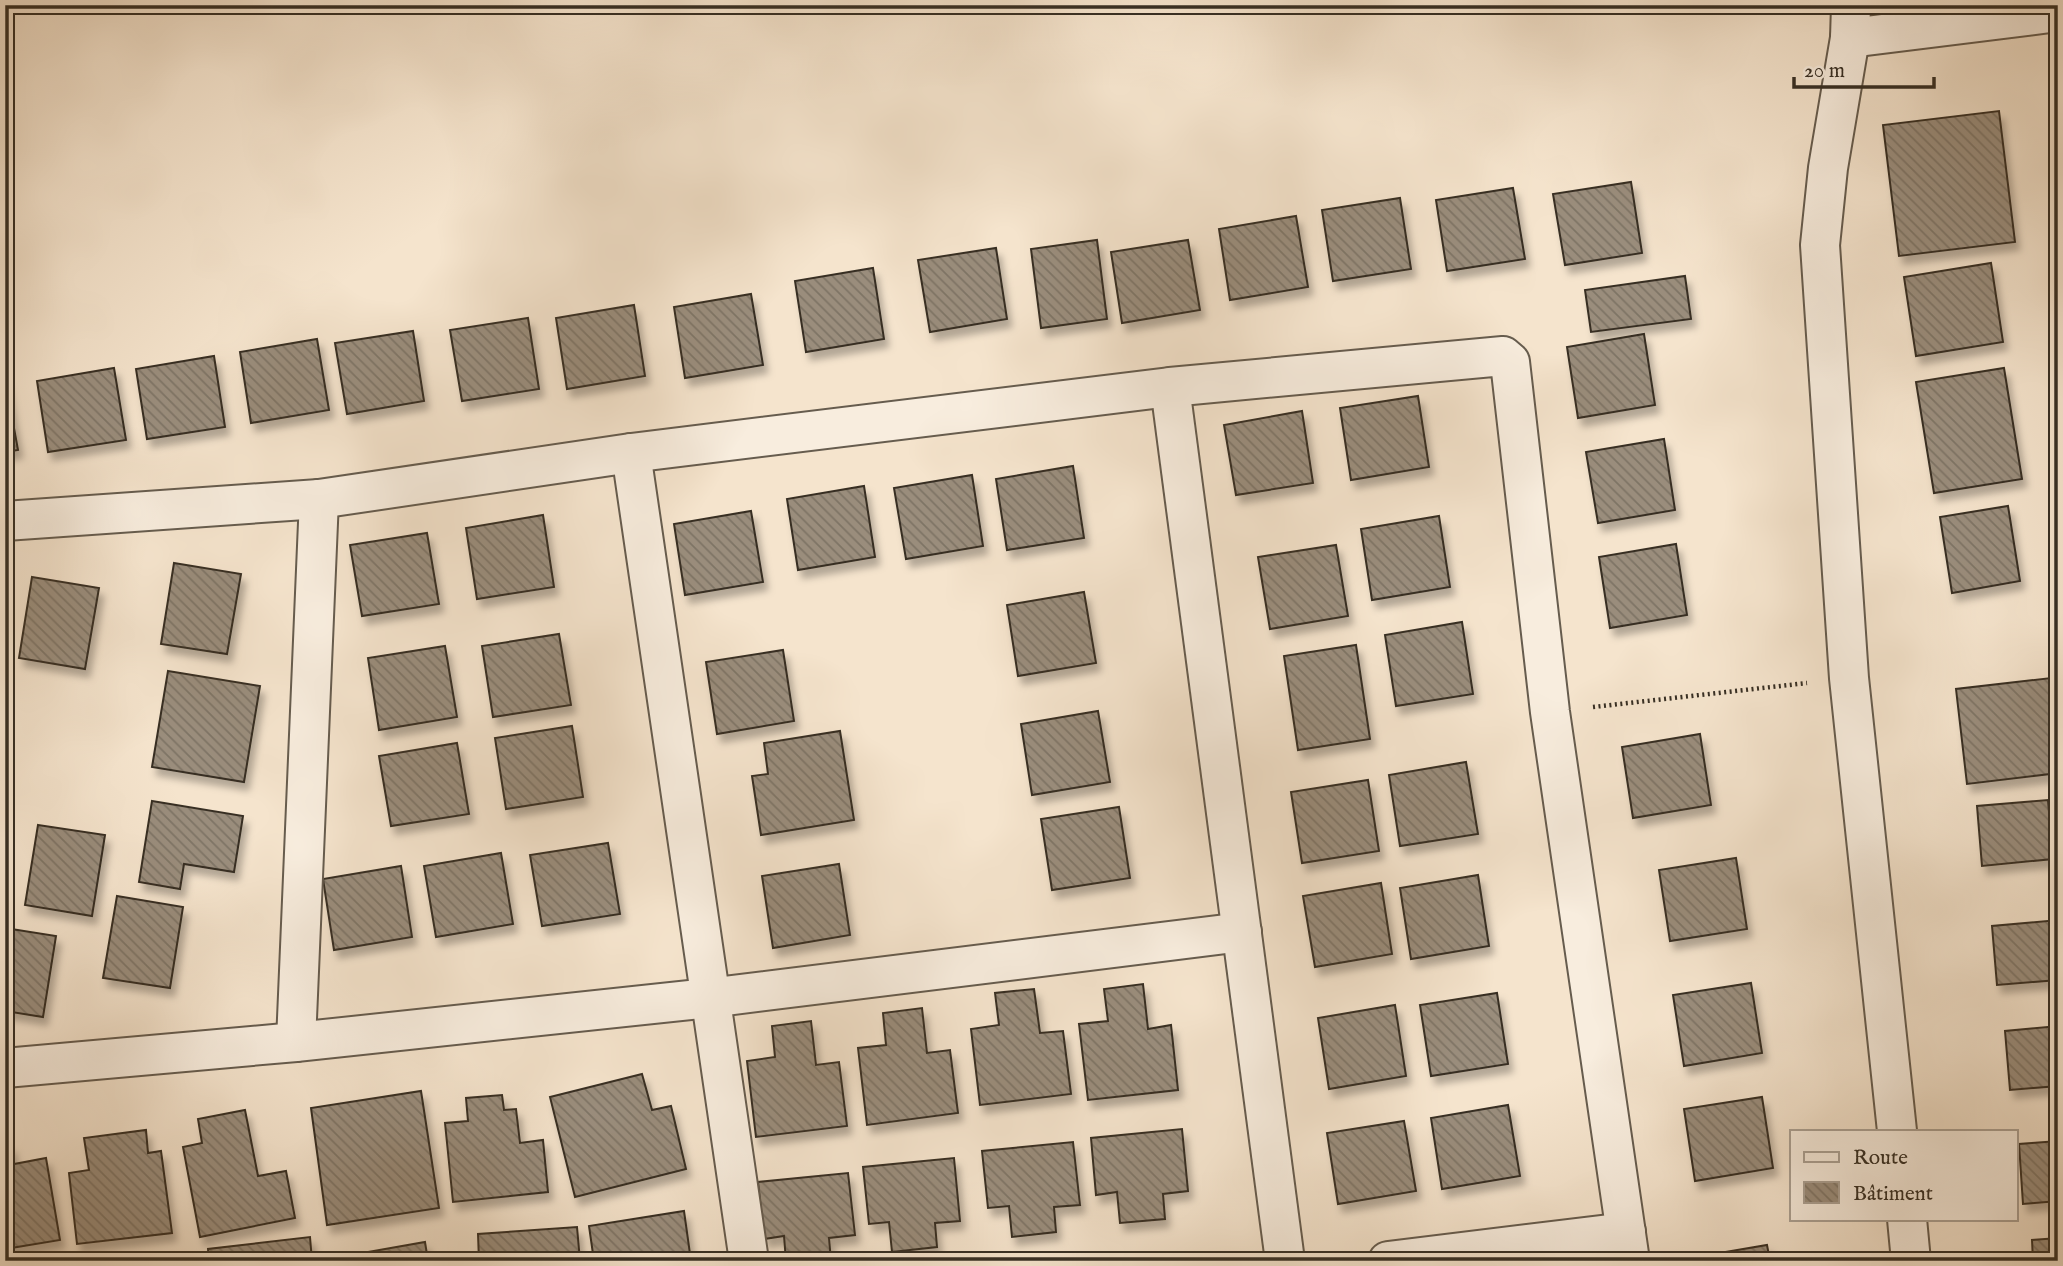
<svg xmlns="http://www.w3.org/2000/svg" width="2063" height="1266" font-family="'IM FELL English',serif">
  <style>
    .building { fill: url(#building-back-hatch); stroke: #372f24; stroke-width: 2; filter: url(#shadow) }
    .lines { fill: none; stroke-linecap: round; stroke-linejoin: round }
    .minor-casing { stroke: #665c4e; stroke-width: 42 }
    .path { stroke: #372f24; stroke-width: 4.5; stroke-dasharray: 2 3.5; stroke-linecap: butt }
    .minor { stroke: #f8edde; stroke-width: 38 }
  </style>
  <defs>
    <pattern id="building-back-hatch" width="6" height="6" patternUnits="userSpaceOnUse" patternTransform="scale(1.75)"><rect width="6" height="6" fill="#9a8d7c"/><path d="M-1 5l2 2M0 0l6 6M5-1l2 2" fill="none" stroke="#7e7465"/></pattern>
    <filter id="shadow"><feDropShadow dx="4.5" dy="8" stdDeviation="3.5" flood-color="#0004"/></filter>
  </defs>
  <rect width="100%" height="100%" fill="#f5e4cd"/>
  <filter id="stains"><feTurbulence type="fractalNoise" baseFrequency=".00286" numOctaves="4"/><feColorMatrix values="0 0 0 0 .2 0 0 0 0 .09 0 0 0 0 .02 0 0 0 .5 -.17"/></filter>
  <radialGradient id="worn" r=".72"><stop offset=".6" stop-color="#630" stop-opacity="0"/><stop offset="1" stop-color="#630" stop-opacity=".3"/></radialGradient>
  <!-- building -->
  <g class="building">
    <path d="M 1999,111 L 2015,242 L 1899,256 L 1883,125 Z"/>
    <path d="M 1631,182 L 1642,253 L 1565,265 L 1553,194 Z"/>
    <path d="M 1513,188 L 1525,259 L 1447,271 L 1436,200 Z"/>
    <path d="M 1400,198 L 1411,269 L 1333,281 L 1322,210 Z"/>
    <path d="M 1296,216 L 1308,287 L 1230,300 L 1219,229 Z"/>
    <path d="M 1097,240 L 1107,319 L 1041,328 L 1031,249 Z"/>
    <path d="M 1188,240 L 1200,310 L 1122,323 L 1111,252 Z"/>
    <path d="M 996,248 L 1007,319 L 930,332 L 918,260 Z"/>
    <path d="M 1991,263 L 2003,342 L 1916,356 L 1904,277 Z"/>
    <path d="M 873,268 L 884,339 L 806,352 L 795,281 Z"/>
    <path d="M 1685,276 L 1691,319 L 1591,332 L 1585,290 Z"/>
    <path d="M 751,294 L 763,365 L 685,378 L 674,307 Z"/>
    <path d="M 634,305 L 645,376 L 567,389 L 556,318 Z"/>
    <path d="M 528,318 L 539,389 L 462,401 L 450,330 Z"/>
    <path d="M 413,331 L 424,401 L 347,414 L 335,343 Z"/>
    <path d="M 1644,334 L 1655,405 L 1578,418 L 1567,347 Z"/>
    <path d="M 317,339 L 329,410 L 251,423 L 240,352 Z"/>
    <path d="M 214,356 L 225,427 L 147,439 L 136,369 Z"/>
    <path d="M 114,368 L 126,440 L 48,452 L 37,381 Z"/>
    <path d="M 2004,368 L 2022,479 L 1934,493 L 1916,382 Z"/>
    <path d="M 5,379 L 18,450 L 5,452 Z"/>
    <path d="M 1418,396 L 1429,467 L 1351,480 L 1340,408 Z"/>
    <path d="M 1302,411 L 1313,483 L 1236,495 L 1224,425 Z"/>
    <path d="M 1664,439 L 1675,510 L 1598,523 L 1586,452 Z"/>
    <path d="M 1073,466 L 1084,538 L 1007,550 L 996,479 Z"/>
    <path d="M 972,475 L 983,546 L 906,559 L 894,488 Z"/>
    <path d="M 864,486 L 875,557 L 798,570 L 787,499 Z"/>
    <path d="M 2008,506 L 2020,581 L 1952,593 L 1940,517 Z"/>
    <path d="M 751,511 L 763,582 L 685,595 L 674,524 Z"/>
    <path d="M 543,515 L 554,587 L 477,599 L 466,528 Z"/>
    <path d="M 1439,516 L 1450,587 L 1372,600 L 1361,529 Z"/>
    <path d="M 427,533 L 439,604 L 362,616 L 350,545 Z"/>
    <path d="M 1676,544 L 1687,615 L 1610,628 L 1599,557 Z"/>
    <path d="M 1336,545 L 1348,616 L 1270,629 L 1258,557 Z"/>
    <path d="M 174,563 L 241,574 L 227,654 L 161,644 Z"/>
    <path d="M 32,577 L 99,588 L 85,669 L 19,658 Z"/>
    <path d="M 1084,592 L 1096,663 L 1018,676 L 1007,605 Z"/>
    <path d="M 1462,622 L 1473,694 L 1396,706 L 1385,635 Z"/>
    <path d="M 559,634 L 571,705 L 493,717 L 482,646 Z"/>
    <path d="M 1356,645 L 1370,739 L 1298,750 L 1284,656 Z"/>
    <path d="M 445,646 L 457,717 L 379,730 L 368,658 Z"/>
    <path d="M 783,650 L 794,721 L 717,734 L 706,662 Z"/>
    <path d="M 168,671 L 260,686 L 244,782 L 152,767 Z"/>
    <path d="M 2051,678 L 2058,737 L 2058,773 L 1967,784 L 1956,689 Z"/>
    <path d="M 1098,711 L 1110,782 L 1032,795 L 1021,724 Z"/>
    <path d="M 572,726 L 583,797 L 506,809 L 495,738 Z"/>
    <path d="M 840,731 L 854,820 L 761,835 L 752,776 L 768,774 L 764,743 Z"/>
    <path d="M 1700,734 L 1711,805 L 1633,818 L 1622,747 Z"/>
    <path d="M 457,743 L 469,814 L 391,826 L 379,756 Z"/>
    <path d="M 1466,762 L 1478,834 L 1400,846 L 1389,775 Z"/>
    <path d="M 1368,780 L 1379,851 L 1302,863 L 1291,792 Z"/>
    <path d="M 2048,800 L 2053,859 L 1982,866 L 1977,806 Z"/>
    <path d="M 152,801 L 243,816 L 234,872 L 184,864 L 180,889 L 139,882 Z"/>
    <path d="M 1119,807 L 1130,878 L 1052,890 L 1041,819 Z"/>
    <path d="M 38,825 L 105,835 L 92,916 L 25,905 Z"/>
    <path d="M 608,843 L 620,914 L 542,926 L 530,855 Z"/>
    <path d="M 501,853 L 513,924 L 436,937 L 424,866 Z"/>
    <path d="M 1736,858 L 1747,929 L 1670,941 L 1659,870 Z"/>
    <path d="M 839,864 L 850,935 L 773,948 L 762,876 Z"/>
    <path d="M 401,866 L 412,937 L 334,950 L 323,879 Z"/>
    <path d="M 1478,875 L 1489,946 L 1411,959 L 1400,888 Z"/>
    <path d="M 1381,883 L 1392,954 L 1315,967 L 1303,896 Z"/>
    <path d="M 117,896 L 183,907 L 170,988 L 103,978 Z"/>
    <path d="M 2058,920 L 2058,980 L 1997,985 L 1992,926 Z"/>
    <path d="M 5,928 L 56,936 L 43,1017 L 5,1011 Z"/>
    <path d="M 1751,983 L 1762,1053 L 1684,1066 L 1673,995 Z"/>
    <path d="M 1143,984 L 1148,1029 L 1171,1025 L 1178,1090 L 1088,1100 L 1079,1024 L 1108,1021 L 1104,989 Z"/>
    <path d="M 1034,989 L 1040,1033 L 1063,1031 L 1071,1094 L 980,1105 L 971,1029 L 999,1025 L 995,993 Z"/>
    <path d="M 1497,993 L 1508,1064 L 1431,1076 L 1420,1005 Z"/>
    <path d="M 1395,1005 L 1406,1076 L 1329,1089 L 1318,1018 Z"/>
    <path d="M 922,1008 L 927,1053 L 950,1050 L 958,1113 L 867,1125 L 858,1048 L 886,1045 L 883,1013 Z"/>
    <path d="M 811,1021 L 816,1065 L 839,1062 L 847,1126 L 756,1137 L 747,1061 L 775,1057 L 772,1026 Z"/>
    <path d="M 2058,1026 L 2058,1086 L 2010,1090 L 2005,1031 Z"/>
    <path d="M 642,1074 L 652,1110 L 671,1106 L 686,1169 L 575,1197 L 550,1097 Z"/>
    <path d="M 421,1091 L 439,1208 L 327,1225 L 311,1108 Z"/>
    <path d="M 502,1095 L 504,1110 L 516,1109 L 520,1143 L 543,1140 L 548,1192 L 453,1202 L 445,1123 L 468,1121 L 466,1098 Z"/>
    <path d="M 1762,1097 L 1773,1168 L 1695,1181 L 1684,1109 Z"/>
    <path d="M 1508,1105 L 1520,1176 L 1442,1189 L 1431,1118 Z"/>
    <path d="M 245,1110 L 258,1176 L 286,1171 L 295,1218 L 200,1237 L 183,1147 L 202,1143 L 198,1119 Z"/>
    <path d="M 1404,1121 L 1416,1191 L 1338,1204 L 1327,1133 Z"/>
    <path d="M 1182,1129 L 1188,1191 L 1163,1194 L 1165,1219 L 1120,1223 L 1117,1192 L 1096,1195 L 1091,1138 Z"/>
    <path d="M 146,1130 L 148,1153 L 161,1151 L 172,1233 L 77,1244 L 69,1173 L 89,1170 L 84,1138 Z"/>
    <path d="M 2058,1141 L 2058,1201 L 2023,1204 L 2019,1144 Z"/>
    <path d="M 1073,1142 L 1080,1205 L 1054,1207 L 1056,1232 L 1012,1237 L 1009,1206 L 988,1208 L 982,1151 Z"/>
    <path d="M 11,1145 L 14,1164 L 46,1158 L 60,1240 L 5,1249 L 5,1146 Z"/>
    <path d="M 954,1158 L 960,1221 L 935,1223 L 937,1247 L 892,1252 L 889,1222 L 869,1224 L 863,1167 Z"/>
    <path d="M 848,1173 L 855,1235 L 829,1238 L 831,1261 L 786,1261 L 784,1236 L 764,1239 L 758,1182 Z"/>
    <path d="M 684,1211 L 691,1261 L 594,1261 L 589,1226 Z"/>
    <path d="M 577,1227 L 580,1261 L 479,1261 L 478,1234 Z"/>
    <path d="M 310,1237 L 312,1261 L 209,1261 L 208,1249 Z"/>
    <path d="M 2058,1238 L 2058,1261 L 2033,1261 L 2032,1240 Z"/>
    <path d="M 425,1242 L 428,1261 L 328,1261 L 328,1259 Z"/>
    <path d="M 1767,1245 L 1770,1261 L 1691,1261 L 1690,1258 Z"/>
  </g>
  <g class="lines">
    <defs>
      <g id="minor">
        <path d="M 1851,5 L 1850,38 L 1828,168 L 1820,245 L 1849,678 L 1897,1131"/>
        <path d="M 1850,38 L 2058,12"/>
        <path d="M 1170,387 L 1285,1261"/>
        <path d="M 631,453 L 749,1261"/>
        <path d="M 5,521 L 319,499 L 631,453 L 1170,387 L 1503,356 L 1510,362 L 1550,712 L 1630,1261"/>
        <path d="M 296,1042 L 319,499"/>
        <path d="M 5,1068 L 296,1042 L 709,998 L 1242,932"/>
        <path d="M 1907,1219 L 1911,1261"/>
        <path d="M 1388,1261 L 1626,1232"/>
      </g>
    </defs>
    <!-- minor casing -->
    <use href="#minor" class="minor-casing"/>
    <!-- path -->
    <path class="path" d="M 1593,707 L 1807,683"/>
    <!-- minor -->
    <use href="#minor" class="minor"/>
  </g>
  <!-- margin -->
  <rect width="2063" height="1266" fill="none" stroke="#f5e4cd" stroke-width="28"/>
  <rect x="7" y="7" width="2049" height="1252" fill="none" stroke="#372f24" stroke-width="3.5"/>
  <rect x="14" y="14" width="2035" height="1238" fill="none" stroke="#372f24" stroke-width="2"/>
  <!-- legend -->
  <rect x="1790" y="1130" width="228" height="91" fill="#f8edde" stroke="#aba194" stroke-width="2"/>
  <rect x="1804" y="1152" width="35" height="10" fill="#f8edde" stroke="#aba194" stroke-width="2"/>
  <text x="1853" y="1164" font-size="21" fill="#372f24">Route</text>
  <rect x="1804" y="1182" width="35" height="21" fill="url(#building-back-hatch)" stroke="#aba194" stroke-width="2"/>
  <text x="1853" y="1200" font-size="21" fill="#372f24">Bâtiment</text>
  <!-- scale -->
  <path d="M1794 77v10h140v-10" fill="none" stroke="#372f24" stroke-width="3.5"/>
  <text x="1804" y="77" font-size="21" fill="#372f24" stroke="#f8edde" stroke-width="5" paint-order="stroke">20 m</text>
  <rect width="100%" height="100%" filter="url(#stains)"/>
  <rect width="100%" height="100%" fill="url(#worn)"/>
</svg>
